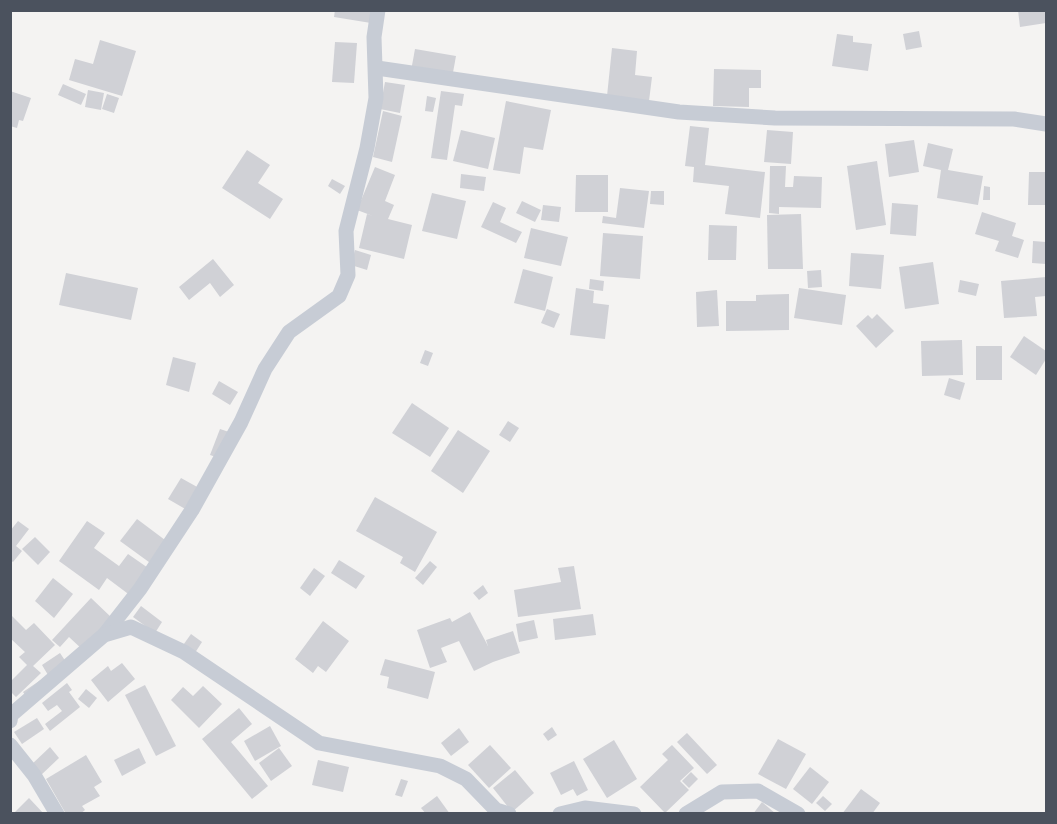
<svg xmlns="http://www.w3.org/2000/svg" width="1057" height="824" font-family="Rubik,sans-serif">
  <style>
    .building { fill: #d0d1d6 }
    .lines { fill: none; stroke-linecap: round; stroke-linejoin: round }
    .minor { stroke: #c7ccd5; stroke-width: 15 }
  </style>
  <rect width="100%" height="100%" fill="#f4f3f2"/>
  <!-- building -->
  <g class="building">
    <path d="M 335,10 L 373,10 L 371,23 L 334,17 Z"/>
    <path d="M 1018,10 L 1046,10 L 1046,23 L 1020,27 Z"/>
    <path d="M 919,31 L 922,47 L 906,50 L 903,34 Z"/>
    <path d="M 837,34 L 853,36 L 853,42 L 872,44 L 868,71 L 832,66 Z"/>
    <path d="M 100,40 L 136,51 L 122,96 L 69,80 L 75,59 L 93,64 Z"/>
    <path d="M 335,42 L 357,43 L 354,83 L 332,82 Z"/>
    <path d="M 612,48 L 637,51 L 635,75 L 652,77 L 649,101 L 607,96 Z"/>
    <path d="M 415,49 L 456,56 L 452,78 L 411,71 Z"/>
    <path d="M 714,69 L 761,70 L 761,88 L 749,88 L 749,107 L 713,106 Z"/>
    <path d="M 385,82 L 405,85 L 400,113 L 380,109 Z"/>
    <path d="M 63,84 L 86,94 L 81,105 L 58,95 Z"/>
    <path d="M 88,90 L 104,93 L 101,110 L 85,107 Z"/>
    <path d="M 10,91 L 31,98 L 23,121 L 19,120 L 17,128 L 10,126 Z"/>
    <path d="M 441,91 L 464,94 L 462,106 L 455,105 L 447,160 L 431,158 Z"/>
    <path d="M 107,94 L 119,98 L 114,113 L 102,109 Z"/>
    <path d="M 427,96 L 436,98 L 433,112 L 425,111 Z"/>
    <path d="M 506,101 L 551,110 L 543,150 L 524,147 L 520,174 L 493,170 Z"/>
    <path d="M 383,111 L 402,116 L 392,162 L 373,157 Z"/>
    <path d="M 690,126 L 709,128 L 705,165 L 765,172 L 760,218 L 725,214 L 729,186 L 693,182 L 694,167 L 685,166 Z"/>
    <path d="M 461,130 L 495,138 L 488,169 L 453,161 Z"/>
    <path d="M 767,130 L 793,132 L 791,164 L 764,162 Z"/>
    <path d="M 914,140 L 919,172 L 889,177 L 885,144 Z"/>
    <path d="M 928,143 L 953,149 L 948,170 L 983,176 L 978,205 L 937,198 L 941,170 L 923,166 Z"/>
    <path d="M 247,150 L 270,165 L 258,183 L 283,199 L 270,219 L 222,188 Z"/>
    <path d="M 877,161 L 886,225 L 856,230 L 847,166 Z"/>
    <path d="M 770,166 L 786,166 L 785,187 L 793,187 L 794,176 L 822,177 L 821,208 L 779,207 L 779,214 L 769,213 Z"/>
    <path d="M 375,167 L 395,175 L 385,201 L 394,205 L 388,219 L 412,225 L 404,259 L 359,248 L 367,214 L 373,216 L 357,210 Z"/>
    <path d="M 1029,172 L 1045,172 L 1046,205 L 1028,205 Z"/>
    <path d="M 461,174 L 486,177 L 484,191 L 460,188 Z"/>
    <path d="M 576,175 L 608,175 L 608,212 L 575,212 Z"/>
    <path d="M 332,179 L 345,186 L 340,194 L 328,186 Z"/>
    <path d="M 984,186 L 990,187 L 990,200 L 983,200 Z"/>
    <path d="M 620,188 L 649,191 L 644,228 L 602,223 L 603,216 L 616,218 Z"/>
    <path d="M 651,191 L 664,191 L 664,205 L 650,204 Z"/>
    <path d="M 432,193 L 466,201 L 457,239 L 422,231 Z"/>
    <path d="M 522,201 L 541,210 L 535,222 L 516,213 Z"/>
    <path d="M 493,202 L 506,208 L 500,222 L 522,232 L 516,243 L 481,227 Z"/>
    <path d="M 892,203 L 918,205 L 916,236 L 890,234 Z"/>
    <path d="M 543,205 L 561,207 L 559,222 L 541,220 Z"/>
    <path d="M 982,212 L 1016,223 L 1012,236 L 1024,240 L 1018,258 L 995,251 L 999,241 L 975,234 Z"/>
    <path d="M 801,214 L 803,269 L 768,269 L 767,215 Z"/>
    <path d="M 709,225 L 737,226 L 736,260 L 708,260 Z"/>
    <path d="M 531,228 L 568,237 L 561,266 L 524,258 Z"/>
    <path d="M 603,233 L 643,236 L 640,279 L 600,276 Z"/>
    <path d="M 1033,241 L 1046,242 L 1046,264 L 1032,263 Z"/>
    <path d="M 355,250 L 371,255 L 367,270 L 351,265 Z"/>
    <path d="M 851,253 L 884,255 L 881,289 L 849,286 Z"/>
    <path d="M 213,259 L 234,285 L 220,297 L 210,283 L 189,300 L 179,287 Z"/>
    <path d="M 933,262 L 939,304 L 905,309 L 899,267 Z"/>
    <path d="M 523,269 L 553,277 L 545,311 L 514,303 Z"/>
    <path d="M 821,270 L 822,287 L 808,288 L 807,271 Z"/>
    <path d="M 66,273 L 138,288 L 131,320 L 59,305 Z"/>
    <path d="M 1046,277 L 1046,296 L 1035,297 L 1037,316 L 1004,318 L 1001,281 Z"/>
    <path d="M 590,279 L 604,281 L 603,291 L 589,289 Z"/>
    <path d="M 960,280 L 979,284 L 976,296 L 958,292 Z"/>
    <path d="M 576,288 L 594,291 L 593,303 L 609,305 L 605,339 L 570,335 Z"/>
    <path d="M 799,288 L 846,295 L 842,325 L 794,318 Z"/>
    <path d="M 717,290 L 719,326 L 697,327 L 696,292 Z"/>
    <path d="M 789,294 L 789,330 L 726,331 L 726,301 L 756,301 L 756,295 Z"/>
    <path d="M 547,309 L 560,314 L 554,328 L 541,323 Z"/>
    <path d="M 877,314 L 894,331 L 876,348 L 856,326 L 868,315 L 872,319 Z"/>
    <path d="M 1024,336 L 1046,351 L 1046,359 L 1036,375 L 1010,357 Z"/>
    <path d="M 962,340 L 963,375 L 922,376 L 921,341 Z"/>
    <rect x="976" y="346" width="26" height="34"/>
    <path d="M 425,350 L 433,353 L 428,366 L 420,363 Z"/>
    <path d="M 173,357 L 196,363 L 189,392 L 166,385 Z"/>
    <path d="M 949,378 L 965,383 L 960,400 L 944,395 Z"/>
    <path d="M 219,381 L 238,392 L 230,405 L 212,394 Z"/>
    <path d="M 412,403 L 449,428 L 430,457 L 392,433 Z"/>
    <path d="M 508,421 L 519,428 L 510,442 L 499,435 Z"/>
    <path d="M 220,429 L 229,432 L 219,458 L 210,455 Z"/>
    <path d="M 458,430 L 490,451 L 463,493 L 431,471 Z"/>
    <path d="M 181,478 L 199,488 L 187,510 L 168,499 Z"/>
    <path d="M 375,497 L 437,532 L 415,572 L 400,563 L 403,557 L 356,531 Z"/>
    <path d="M 137,519 L 169,543 L 153,565 L 120,541 Z"/>
    <path d="M 18,521 L 29,529 L 16,546 L 22,551 L 13,562 L 10,560 L 10,531 Z"/>
    <path d="M 87,521 L 105,533 L 94,548 L 119,566 L 128,554 L 151,570 L 131,596 L 107,578 L 99,590 L 59,561 Z"/>
    <path d="M 35,537 L 50,552 L 38,565 L 22,549 Z"/>
    <path d="M 339,560 L 365,576 L 356,589 L 331,573 Z"/>
    <path d="M 430,561 L 437,567 L 423,585 L 415,578 Z"/>
    <path d="M 574,566 L 581,609 L 518,617 L 514,590 L 561,582 L 558,568 Z"/>
    <path d="M 314,568 L 325,576 L 310,596 L 300,588 Z"/>
    <path d="M 53,578 L 73,594 L 54,618 L 35,601 Z"/>
    <path d="M 483,585 L 488,593 L 479,600 L 473,593 Z"/>
    <path d="M 91,598 L 112,618 L 83,650 L 69,637 L 60,647 L 52,640 Z"/>
    <path d="M 141,606 L 162,622 L 155,633 L 133,617 Z"/>
    <path d="M 470,612 L 488,646 L 486,640 L 513,631 L 520,653 L 493,662 L 474,671 L 459,641 L 441,648 L 447,662 L 430,668 L 417,630 L 450,618 L 452,622 Z"/>
    <path d="M 10,614 L 26,630 L 34,623 L 55,645 L 33,666 L 41,673 L 16,697 L 10,691 L 10,682 L 27,665 L 19,657 L 25,652 L 10,638 Z"/>
    <path d="M 593,614 L 596,635 L 555,640 L 553,619 Z"/>
    <path d="M 534,620 L 538,638 L 519,642 L 516,624 Z"/>
    <path d="M 323,621 L 349,641 L 326,672 L 318,666 L 313,673 L 295,659 Z"/>
    <path d="M 191,634 L 202,642 L 193,656 L 181,648 Z"/>
    <path d="M 60,653 L 66,662 L 29,701 L 23,692 L 48,675 L 42,665 Z"/>
    <path d="M 385,659 L 435,672 L 428,699 L 387,688 L 389,677 L 380,675 Z"/>
    <path d="M 122,663 L 135,679 L 108,702 L 91,680 L 108,666 L 111,671 Z"/>
    <path d="M 67,683 L 72,690 L 69,692 L 80,707 L 50,731 L 45,724 L 62,711 L 57,705 L 48,711 L 42,703 Z"/>
    <path d="M 145,685 L 176,746 L 156,756 L 125,695 Z"/>
    <path d="M 203,686 L 222,704 L 199,728 L 171,700 L 183,687 L 193,696 Z"/>
    <path d="M 86,689 L 97,698 L 89,708 L 78,699 Z"/>
    <path d="M 239,708 L 252,724 L 231,742 L 268,786 L 252,799 L 202,739 Z"/>
    <path d="M 37,718 L 44,729 L 22,744 L 14,732 Z"/>
    <path d="M 270,726 L 281,746 L 255,761 L 244,741 Z"/>
    <path d="M 552,727 L 557,735 L 548,741 L 543,734 Z"/>
    <path d="M 459,728 L 469,742 L 451,756 L 441,743 Z"/>
    <path d="M 687,733 L 717,765 L 707,774 L 677,742 Z"/>
    <path d="M 778,739 L 806,754 L 786,789 L 758,774 Z"/>
    <path d="M 614,740 L 637,779 L 607,798 L 583,759 Z"/>
    <path d="M 490,745 L 511,768 L 489,788 L 468,765 Z"/>
    <path d="M 672,745 L 694,768 L 680,781 L 689,790 L 665,813 L 640,787 L 668,760 L 662,754 Z"/>
    <path d="M 50,747 L 59,758 L 39,777 L 30,766 Z"/>
    <path d="M 139,748 L 146,763 L 122,776 L 114,760 Z"/>
    <path d="M 279,748 L 292,766 L 271,781 L 259,763 Z"/>
    <path d="M 86,755 L 102,782 L 94,787 L 100,796 L 82,806 L 85,810 L 80,814 L 66,814 L 46,779 Z"/>
    <path d="M 318,760 L 349,767 L 343,792 L 312,785 Z"/>
    <path d="M 574,761 L 588,790 L 577,796 L 573,789 L 561,795 L 550,773 Z"/>
    <path d="M 810,767 L 829,782 L 812,804 L 793,789 Z"/>
    <path d="M 515,770 L 534,793 L 512,812 L 493,788 Z"/>
    <path d="M 691,772 L 698,779 L 689,788 L 682,781 Z"/>
    <path d="M 401,779 L 408,781 L 402,797 L 395,795 Z"/>
    <path d="M 861,789 L 880,803 L 872,814 L 842,814 Z"/>
    <path d="M 437,796 L 450,814 L 426,814 L 421,808 Z"/>
    <path d="M 823,796 L 832,804 L 825,811 L 816,803 Z"/>
    <path d="M 29,798 L 44,814 L 15,812 Z"/>
    <path d="M 762,802 L 776,814 L 753,814 Z"/>
  </g>
  <g class="lines">
    <!-- minor -->
    <g class="minor">
      <path d="M 377,68 L 679,112 L 775,118 L 1014,119 L 1046,124"/>
      <path d="M 104,635 L 140,589 L 192,510 L 241,422 L 265,369 L 289,332 L 339,296 L 348,275 L 346,231 L 367,148 L 376,98 L 374,37 L 378,10"/>
      <path d="M 10,721 L 11,715 L 104,635 L 131,627 L 184,652 L 319,743 L 440,766 L 466,779 L 496,810 L 509,814"/>
      <path d="M 10,745 L 34,775 L 57,814"/>
      <path d="M 560,814 L 585,808 L 634,814"/>
      <path d="M 686,814 L 722,792 L 758,791 L 798,814"/>
    </g>
  </g>
  <!-- border -->
  <rect width="1057" height="824" fill="none" stroke="#4b525e" stroke-width="24"/>
</svg>
